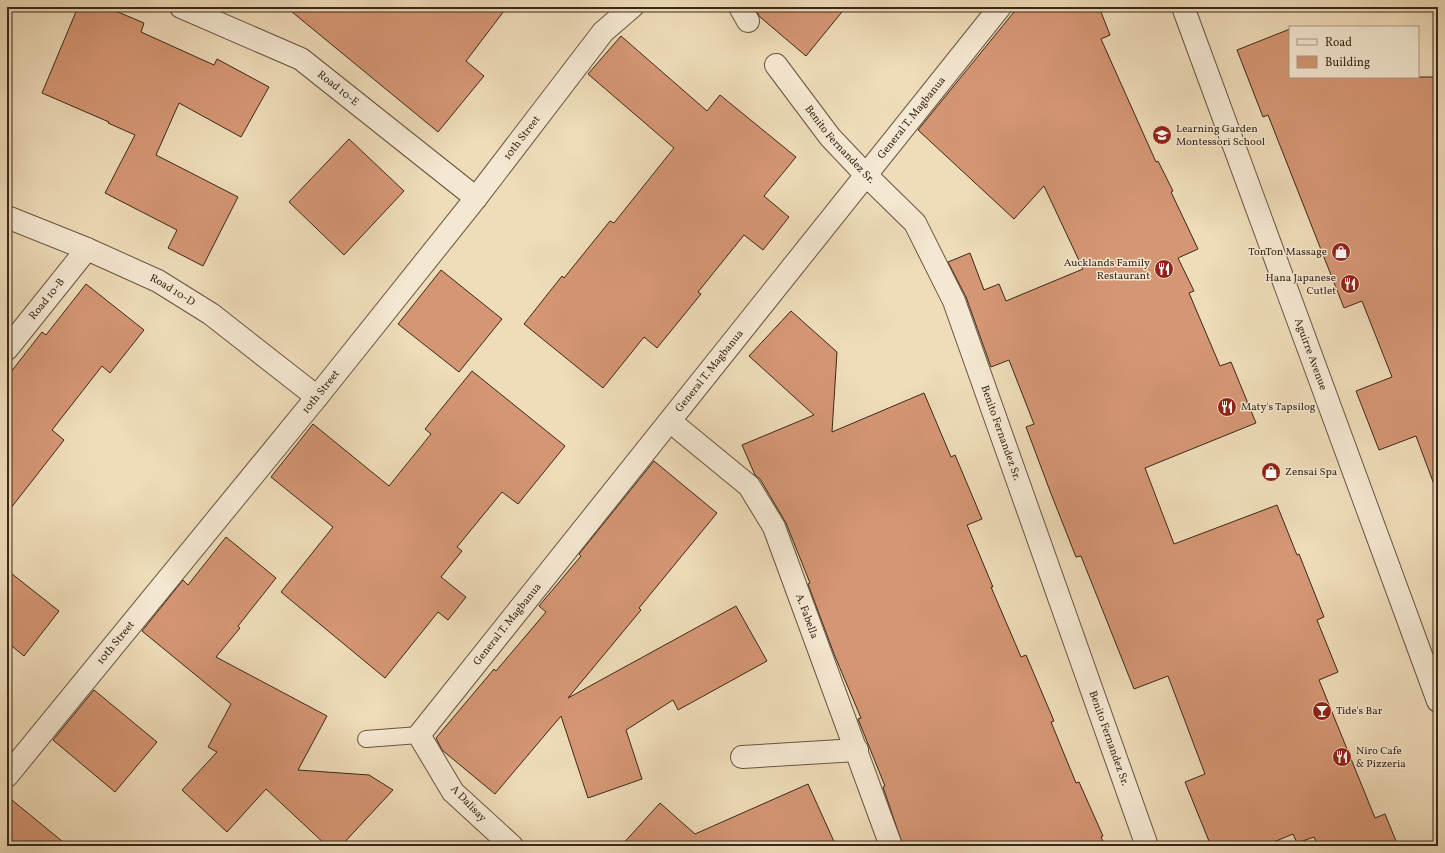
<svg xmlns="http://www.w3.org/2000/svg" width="1445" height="853" font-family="Vollkorn,serif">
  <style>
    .building { fill: #d59674; stroke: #3a2819 }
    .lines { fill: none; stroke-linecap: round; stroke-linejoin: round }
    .service-casing { stroke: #675541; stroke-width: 18 }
    .minor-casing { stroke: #675541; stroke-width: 24 }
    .tertiary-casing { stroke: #675541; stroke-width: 24 }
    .service { stroke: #f5e8d2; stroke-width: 16 }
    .minor { stroke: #f5e8d2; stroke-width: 22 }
    .tertiary { stroke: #f5e8d2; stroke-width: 22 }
    .labels { text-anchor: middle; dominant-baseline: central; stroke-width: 3; stroke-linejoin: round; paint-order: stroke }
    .street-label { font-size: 11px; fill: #3a2819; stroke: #f5e8d2 }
    .poi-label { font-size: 11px; fill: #3a2819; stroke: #f5e8d2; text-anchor: start }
  </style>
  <rect width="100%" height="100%" fill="#efdcb9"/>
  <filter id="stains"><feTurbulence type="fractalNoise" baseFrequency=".005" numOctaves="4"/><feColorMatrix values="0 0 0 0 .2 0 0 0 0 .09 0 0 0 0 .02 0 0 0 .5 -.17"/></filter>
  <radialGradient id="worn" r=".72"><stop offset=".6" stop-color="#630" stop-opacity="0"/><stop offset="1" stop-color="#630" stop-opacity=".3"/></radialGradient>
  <!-- building -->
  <g class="building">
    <path d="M 78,7 L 106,7 L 144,23 L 141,32 L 214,65 L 217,59 L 269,87 L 241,137 L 179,103 L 156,155 L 238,197 L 203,266 L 168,248 L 177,230 L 105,193 L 135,135 L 108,123 L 109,122 L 42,93 Z"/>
    <path d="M 286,7 L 507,7 L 466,61 L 484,76 L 438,132 Z"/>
    <path d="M 754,7 L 846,7 L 806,56 L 760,17 Z"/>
    <path d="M 1018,7 L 1099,7 L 1110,35 L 1101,39 L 1156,162 L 1158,161 L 1173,191 L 1171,192 L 1198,249 L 1178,258 L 1194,291 L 1189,293 L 1220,366 L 1231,362 L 1256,423 L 1145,468 L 1174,544 L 1277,505 L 1297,555 L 1299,554 L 1324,617 L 1317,620 L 1338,672 L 1319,680 L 1375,818 L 1385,814 L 1398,846 L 1318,846 L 1314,837 L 1297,843 L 1293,834 L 1264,846 L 1211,846 L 1185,782 L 1205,774 L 1168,676 L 1134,689 L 1081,556 L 1076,557 L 1050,491 L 1026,427 L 1034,424 L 1009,360 L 991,367 L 966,297 L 948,262 L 970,253 L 984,290 L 999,284 L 1006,301 L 1083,269 L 1044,186 L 1014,219 L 918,130 Z"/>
    <path d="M 1290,29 L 1290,77 L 1438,77 L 1438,487 L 1435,487 L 1416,436 L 1379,450 L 1356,391 L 1392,377 L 1362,301 L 1344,308 L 1268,115 L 1263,117 L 1237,50 Z"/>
    <path d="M 621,36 L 707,111 L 720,95 L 796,157 L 764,196 L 789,217 L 763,250 L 744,235 L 698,292 L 701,294 L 657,348 L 644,337 L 603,388 L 524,324 L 562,276 L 564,278 L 610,221 L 614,223 L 674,148 L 588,74 Z"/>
    <path d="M 349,139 L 404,191 L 344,255 L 289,202 Z"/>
    <path d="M 441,270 L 502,319 L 459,372 L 398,324 Z"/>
    <path d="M 86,284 L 144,330 L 110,373 L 102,366 L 52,430 L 64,440 L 7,513 L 7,377 L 42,332 L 46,335 Z"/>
    <path d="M 791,311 L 837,352 L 832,432 L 924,393 L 951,457 L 955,455 L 982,519 L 967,525 L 993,587 L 991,587 L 1021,657 L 1026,655 L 1054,721 L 1051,722 L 1076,783 L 1079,782 L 1103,836 L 1101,837 L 1105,846 L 903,846 L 883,787 L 885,786 L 858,719 L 861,718 L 834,654 L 808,584 L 810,583 L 786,523 L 760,479 L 755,475 L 742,445 L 814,415 L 749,356 Z"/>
    <path d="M 472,371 L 565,446 L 518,504 L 502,492 L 457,547 L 462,551 L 441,577 L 466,597 L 448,620 L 438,612 L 385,678 L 281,592 L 333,527 L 271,477 L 313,424 L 389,486 L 431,434 L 425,429 Z"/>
    <path d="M 654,461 L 717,513 L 639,608 L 641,610 L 568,698 L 736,606 L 767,661 L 678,710 L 673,700 L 626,730 L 642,779 L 588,798 L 561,716 L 495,794 L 442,750 L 436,738 L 494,669 L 496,671 L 546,612 L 539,606 L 581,556 L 579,554 Z"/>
    <path d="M 226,537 L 276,578 L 238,626 L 240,628 L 216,657 L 327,716 L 298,770 L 369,775 L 393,790 L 341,846 L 327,846 L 266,789 L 227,832 L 182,790 L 217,752 L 208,747 L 231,704 L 142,631 L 183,580 L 188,585 Z"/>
    <path d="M 7,570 L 59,611 L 24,656 L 7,642 Z"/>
    <path d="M 94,690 L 157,742 L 115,792 L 53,740 Z"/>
    <path d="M 808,784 L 836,846 L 621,846 L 660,803 L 695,834 Z"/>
    <path d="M 7,796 L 68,846 L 7,846 Z"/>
  </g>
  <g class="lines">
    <defs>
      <path id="service" d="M 366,739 L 419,735"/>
      <g id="minor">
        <path id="s1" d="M 181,7 L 301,59 L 476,198"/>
        <path d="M 740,7 L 748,21"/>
        <path id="s2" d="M 776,65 L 830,137 L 866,175 L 915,223 L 954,301 L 1147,846"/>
        <path id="s3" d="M 7,217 L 87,249 L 158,281 L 211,314 L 317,397"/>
        <path id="s4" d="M 7,349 L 87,249"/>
        <path id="s5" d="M 671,422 L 749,486 L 774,527 L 891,846"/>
        <path d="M 742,757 L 857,750"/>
        <path id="s6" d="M 7,776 L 317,397 L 476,198 L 603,32 L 632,7"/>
        <path id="s7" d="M 512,846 L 453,792 L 419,735 L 1000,7"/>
      </g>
      <g id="tertiary">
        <path id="s8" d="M 1183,7 L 1438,701"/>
      </g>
    </defs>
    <!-- service casing -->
    <use href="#service" class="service-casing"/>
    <!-- minor casing -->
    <use href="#minor" class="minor-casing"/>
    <!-- tertiary casing -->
    <use href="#tertiary" class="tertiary-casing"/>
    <!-- service -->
    <use href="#service" class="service"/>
    <!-- minor -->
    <use href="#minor" class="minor"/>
    <!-- tertiary -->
    <use href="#tertiary" class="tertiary"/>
  </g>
  <!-- icons -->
  <defs>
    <symbol id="school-disc" viewBox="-11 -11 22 22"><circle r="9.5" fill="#8f2418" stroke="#f5e8d2"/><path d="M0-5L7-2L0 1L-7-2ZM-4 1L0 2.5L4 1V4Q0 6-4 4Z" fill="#fff"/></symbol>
    <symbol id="shop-disc" viewBox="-11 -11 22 22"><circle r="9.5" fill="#8f2418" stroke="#f5e8d2"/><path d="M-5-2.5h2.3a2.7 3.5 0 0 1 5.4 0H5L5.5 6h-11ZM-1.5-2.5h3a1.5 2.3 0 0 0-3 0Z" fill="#fff"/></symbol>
    <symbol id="restaurant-disc" viewBox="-11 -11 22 22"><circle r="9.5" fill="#8f2418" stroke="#f5e8d2"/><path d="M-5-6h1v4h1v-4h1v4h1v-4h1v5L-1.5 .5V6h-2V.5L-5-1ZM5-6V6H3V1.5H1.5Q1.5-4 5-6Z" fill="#fff"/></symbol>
    <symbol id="bar-disc" viewBox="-11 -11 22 22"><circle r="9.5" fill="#8f2418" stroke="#f5e8d2"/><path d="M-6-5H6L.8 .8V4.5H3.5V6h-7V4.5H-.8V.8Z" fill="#fff"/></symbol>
  </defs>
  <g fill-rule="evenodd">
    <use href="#school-disc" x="1151" y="124" width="22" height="22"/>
    <use href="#shop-disc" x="1330" y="241" width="22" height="22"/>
    <use href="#restaurant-disc" x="1153" y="258" width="22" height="22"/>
    <use href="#restaurant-disc" x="1339" y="273" width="22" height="22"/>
    <use href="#restaurant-disc" x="1216" y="396" width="22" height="22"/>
    <use href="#shop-disc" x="1260" y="461" width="22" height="22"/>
    <use href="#bar-disc" x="1311" y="700" width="22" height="22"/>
    <use href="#restaurant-disc" x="1331" y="746" width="22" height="22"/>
  </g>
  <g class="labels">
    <!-- street labels -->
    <g class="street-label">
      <text stroke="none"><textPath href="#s1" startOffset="178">Road 10-E</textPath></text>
      <text stroke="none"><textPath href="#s7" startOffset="936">General T. Magbanua</textPath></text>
      <text stroke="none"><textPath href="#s6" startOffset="820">10th Street</textPath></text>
      <text stroke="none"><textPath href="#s2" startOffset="102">Benito Fernandez Sr.</textPath></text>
      <text stroke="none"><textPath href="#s3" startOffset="181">Road 10-D</textPath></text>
      <text stroke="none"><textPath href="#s4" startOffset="64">Road 10-B</textPath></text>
      <text stroke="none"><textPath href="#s8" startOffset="370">Aguirre Avenue</textPath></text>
      <text stroke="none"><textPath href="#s7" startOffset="612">General T. Magbanua</textPath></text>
      <text stroke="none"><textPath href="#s6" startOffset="496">10th Street</textPath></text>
      <text stroke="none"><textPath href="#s2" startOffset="438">Benito Fernandez Sr.</textPath></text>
      <text stroke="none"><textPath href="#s5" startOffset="244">A. Fabella</textPath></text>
      <text stroke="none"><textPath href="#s7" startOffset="288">General T. Magbanua</textPath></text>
      <text stroke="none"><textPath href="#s6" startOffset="172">10th Street</textPath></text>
      <text stroke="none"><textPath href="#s2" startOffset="762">Benito Fernandez Sr.</textPath></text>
      <text transform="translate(468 804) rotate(46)">A Dalisay</text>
    </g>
    <!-- poi labels -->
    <g class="poi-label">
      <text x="1176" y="129">Learning Garden<tspan x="1176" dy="13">Montessori School</tspan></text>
      <text x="1327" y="252" text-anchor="end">TonTon Massage</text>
      <text x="1150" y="263" text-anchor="end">Aucklands Family<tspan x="1150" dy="13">Restaurant</tspan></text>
      <text x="1336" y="278" text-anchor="end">Hana Japanese<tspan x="1336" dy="13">Cutlet</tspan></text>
      <text x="1241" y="407">Maty's Tapsilog</text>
      <text x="1285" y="472">Zensai Spa</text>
      <text x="1336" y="711">Tide's Bar</text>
      <text x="1356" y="751">Niro Cafe<tspan x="1356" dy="13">&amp; Pizzeria</tspan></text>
    </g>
  </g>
  <!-- margin -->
  <rect width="1445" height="853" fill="none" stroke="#efdcb9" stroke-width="24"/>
  <rect x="8" y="8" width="1429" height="837" fill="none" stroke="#3a2819" stroke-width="2"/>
  <rect x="12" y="12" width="1421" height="829" fill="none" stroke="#3a2819"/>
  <!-- legend -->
  <rect x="1289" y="26" width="130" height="52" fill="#f5e8d2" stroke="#aa9b88"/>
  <rect x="1297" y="39" width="20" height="6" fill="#f5e8d2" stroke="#aa9b88"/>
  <text x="1325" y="46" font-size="12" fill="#3a2819">Road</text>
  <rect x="1297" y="56" width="20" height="12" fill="#d59674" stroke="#aa9b88"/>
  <text x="1325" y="66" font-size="12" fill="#3a2819">Building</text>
  <rect width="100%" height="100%" filter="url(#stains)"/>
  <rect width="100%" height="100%" fill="url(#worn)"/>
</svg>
